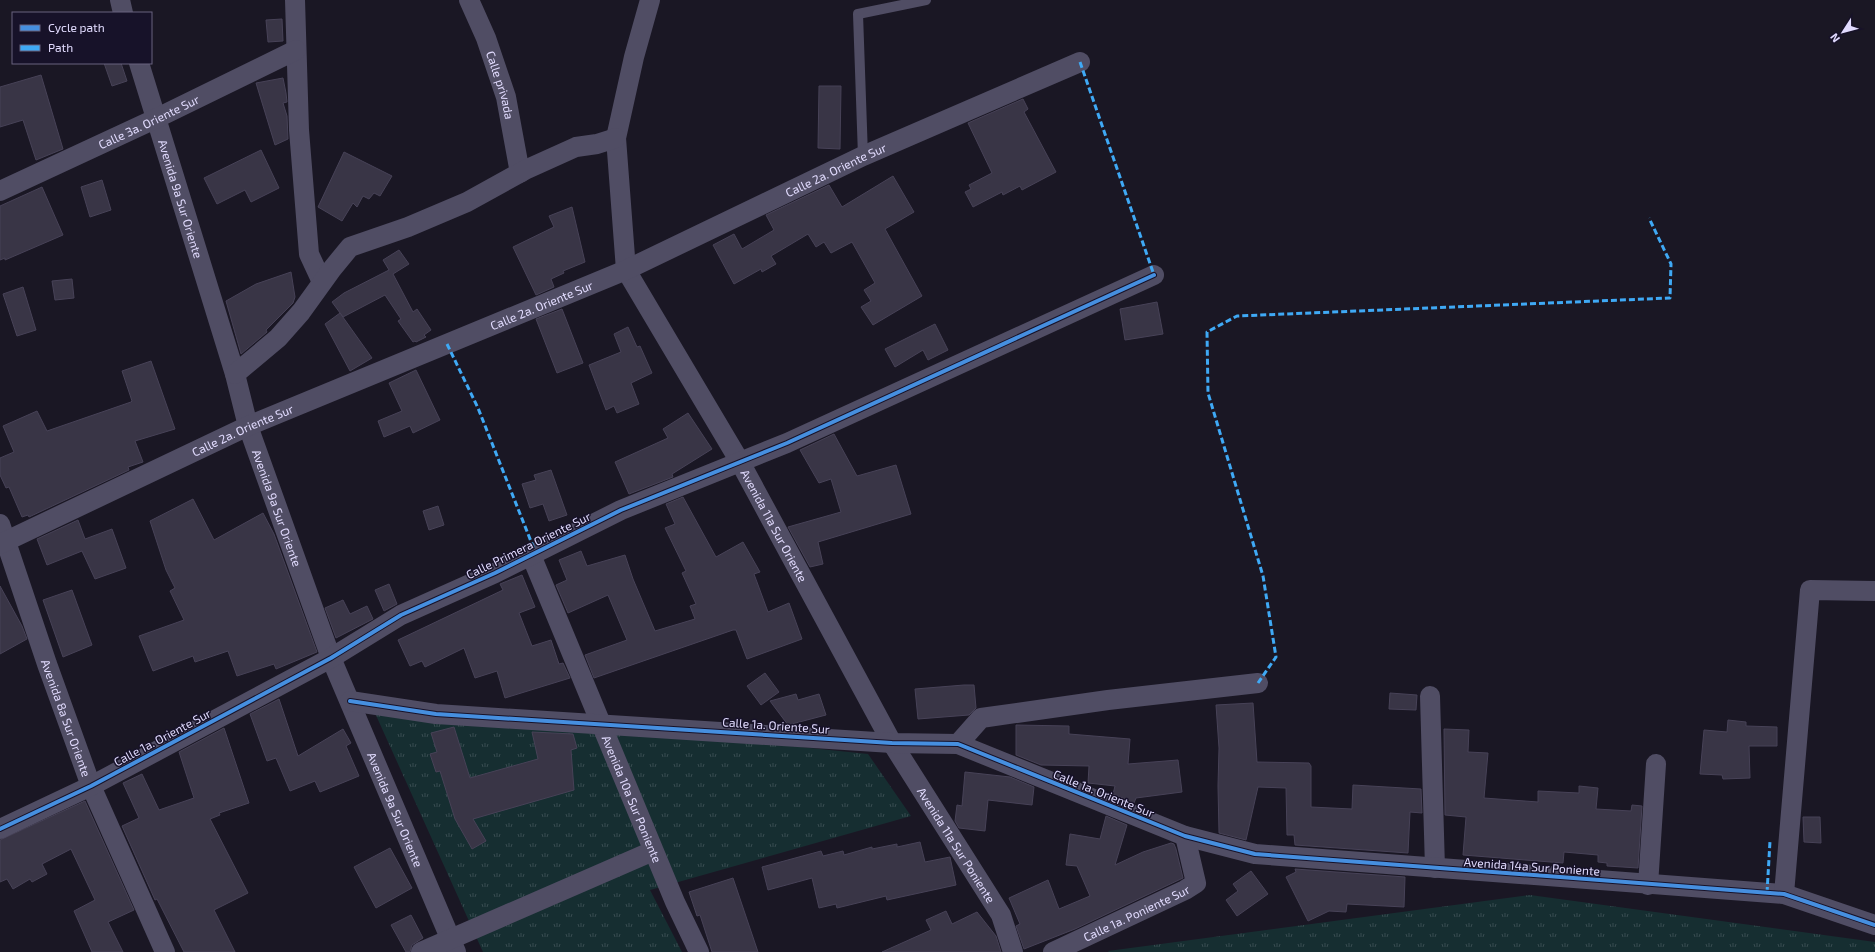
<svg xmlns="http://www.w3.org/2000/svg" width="1875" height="952" font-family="'Exo 2',sans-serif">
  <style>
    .grass { fill: url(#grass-tufts) }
    .building { fill: #393546; stroke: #474257 }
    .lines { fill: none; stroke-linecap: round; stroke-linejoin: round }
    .lane { stroke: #504d64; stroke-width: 10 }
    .street { stroke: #504d64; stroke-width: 20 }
    .quiet { stroke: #3fa9f5; stroke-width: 3; stroke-dasharray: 6 3; stroke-linecap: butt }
    .cycleway-casing { stroke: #171229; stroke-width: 6 }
    .cycleway { stroke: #468fdf; stroke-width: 4 }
    .labels { text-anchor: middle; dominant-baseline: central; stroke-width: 3; stroke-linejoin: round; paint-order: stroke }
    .street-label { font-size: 12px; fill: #e1dbfe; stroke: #171229 }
  </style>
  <defs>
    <pattern id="grass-tufts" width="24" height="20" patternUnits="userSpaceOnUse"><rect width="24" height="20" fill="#162e31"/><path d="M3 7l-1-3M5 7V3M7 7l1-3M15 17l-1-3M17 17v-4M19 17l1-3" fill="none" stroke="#384c50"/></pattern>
  </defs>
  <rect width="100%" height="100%" fill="#1a1724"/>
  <!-- grass -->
  <g class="grass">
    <path d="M 370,702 L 868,754 L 911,816 L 650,890 L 682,952 L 483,952 Z"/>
    <path d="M 1530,895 L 1875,942 L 1875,952 L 1109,952 L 1108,951 Z"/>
  </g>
  <!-- building -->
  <g class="building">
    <path d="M 282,19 L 283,41 L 268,42 L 266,20 Z"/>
    <path d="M 104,63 L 121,63 L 127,81 L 112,86 Z"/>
    <path d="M 41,75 L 63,149 L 36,160 L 23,120 L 0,127 L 0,87 Z"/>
    <path d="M 283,78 L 286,93 L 287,102 L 283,103 L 287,116 L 288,139 L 275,145 L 256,83 Z"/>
    <path d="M 819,86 L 841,86 L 840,149 L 818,148 Z"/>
    <path d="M 1023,99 L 1028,109 L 1024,112 L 1056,172 L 1022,190 L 1020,186 L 1003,195 L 1002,192 L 973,207 L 965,192 L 971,189 L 969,185 L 992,173 L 968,123 Z"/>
    <path d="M 261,150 L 279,188 L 251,202 L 245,190 L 217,204 L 204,178 Z"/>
    <path d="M 344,152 L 392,176 L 380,196 L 374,193 L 369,199 L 363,196 L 357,207 L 353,203 L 342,221 L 318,207 Z"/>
    <path d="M 893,176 L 914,212 L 885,229 L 922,296 L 873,325 L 861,307 L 871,301 L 864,290 L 875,283 L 852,242 L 831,253 L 824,242 L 816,247 L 808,234 L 771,256 L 776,264 L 762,272 L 761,269 L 734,284 L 713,245 L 734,234 L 742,249 L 774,230 L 766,215 L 829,185 L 842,207 Z"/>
    <path d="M 102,180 L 111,210 L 90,217 L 81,187 Z"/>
    <path d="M 42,187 L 63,235 L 5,260 L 5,258 L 0,260 L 0,206 Z"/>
    <path d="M 572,207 L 585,262 L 563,271 L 564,273 L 551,279 L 554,287 L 536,295 L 513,247 L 554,227 L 549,216 Z"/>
    <path d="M 399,250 L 409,264 L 393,274 L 413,312 L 417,309 L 431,330 L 424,335 L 426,337 L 416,342 L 415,341 L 413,342 L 398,321 L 401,319 L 385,295 L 343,317 L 332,302 L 344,293 L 389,270 L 383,260 Z"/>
    <path d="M 291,272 L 295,297 L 293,303 L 266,330 L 267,332 L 241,354 L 226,301 L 256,284 Z"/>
    <path d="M 72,279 L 74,298 L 55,300 L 52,281 Z"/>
    <path d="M 23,287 L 36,330 L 17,336 L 3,294 Z"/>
    <path d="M 1157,302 L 1163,334 L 1125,340 L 1120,309 Z"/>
    <path d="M 562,309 L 583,363 L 557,373 L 536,319 Z"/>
    <path d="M 340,313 L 372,358 L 350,371 L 325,324 Z"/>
    <path d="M 935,324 L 948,350 L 928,360 L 923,350 L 895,367 L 885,349 Z"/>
    <path d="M 628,327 L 637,347 L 640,346 L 652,373 L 631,383 L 639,404 L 617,413 L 614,406 L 606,410 L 589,365 L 621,352 L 614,334 Z"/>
    <path d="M 151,361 L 175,429 L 135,441 L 143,462 L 128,467 L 129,470 L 29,517 L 28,515 L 22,517 L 9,487 L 6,488 L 0,475 L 0,458 L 14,452 L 3,426 L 37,411 L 47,431 L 131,402 L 132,401 L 122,371 Z"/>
    <path d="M 416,370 L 440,420 L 413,433 L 410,426 L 384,437 L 378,421 L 402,411 L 389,383 Z"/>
    <path d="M 688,413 L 712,449 L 672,474 L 673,477 L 629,494 L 615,462 L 668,438 L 663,429 Z"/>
    <path d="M 834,434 L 857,476 L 896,465 L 911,514 L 818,542 L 823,564 L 810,567 L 788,527 L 841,512 L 831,479 L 819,483 L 800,450 Z"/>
    <path d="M 551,470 L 567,515 L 549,521 L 543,504 L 530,508 L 522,484 L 536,480 L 534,475 Z"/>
    <path d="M 683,497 L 716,557 L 743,542 L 760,572 L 754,574 L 768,612 L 789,603 L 802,639 L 747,659 L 736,630 L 733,630 L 594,678 L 585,655 L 627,640 L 608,595 L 568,613 L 556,585 L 567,580 L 559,560 L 581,551 L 587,566 L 625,555 L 633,579 L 655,631 L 695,619 L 690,606 L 696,604 L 682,573 L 686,571 L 665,528 L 675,524 L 666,504 Z"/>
    <path d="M 193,499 L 214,540 L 263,513 L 274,534 L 317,652 L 276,669 L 274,664 L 237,676 L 228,651 L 195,662 L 193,656 L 153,671 L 139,636 L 184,620 L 170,591 L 175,588 L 166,570 L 150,521 Z"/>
    <path d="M 438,506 L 444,525 L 429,530 L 423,511 Z"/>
    <path d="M 78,520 L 85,539 L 112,529 L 126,568 L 95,579 L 82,551 L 47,565 L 37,539 Z"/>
    <path d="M 522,575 L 535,607 L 519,613 L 532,646 L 551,640 L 559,664 L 563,663 L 570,678 L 505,698 L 497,671 L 475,678 L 464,648 L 425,667 L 422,661 L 410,666 L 398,640 L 503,590 L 500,584 Z"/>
    <path d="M 389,584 L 397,604 L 384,611 L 375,590 Z"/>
    <path d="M 0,586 L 22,626 L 27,639 L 0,654 Z"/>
    <path d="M 72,590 L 92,645 L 63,657 L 43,600 Z"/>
    <path d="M 343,600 L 350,614 L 367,606 L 373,619 L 336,638 L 325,608 Z"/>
    <path d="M 765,673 L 779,692 L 761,705 L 747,686 Z"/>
    <path d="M 964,685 L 974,685 L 976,708 L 969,715 L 918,719 L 915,689 Z"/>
    <path d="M 1390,693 L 1417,695 L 1416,710 L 1389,709 Z"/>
    <path d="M 796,694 L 798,700 L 819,694 L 826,715 L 788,725 L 770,701 Z"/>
    <path d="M 279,699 L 298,756 L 343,729 L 351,743 L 346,746 L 359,776 L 320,792 L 315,781 L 290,791 L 276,758 L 267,761 L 250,714 Z"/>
    <path d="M 1253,703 L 1257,762 L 1309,763 L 1311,766 L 1311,807 L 1352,809 L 1353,785 L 1421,789 L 1422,813 L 1410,812 L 1408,853 L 1295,845 L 1294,835 L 1287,835 L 1286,788 L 1258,787 L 1246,840 L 1219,833 L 1218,786 L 1219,748 L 1216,705 Z"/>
    <path d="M 1728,720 L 1746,722 L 1746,726 L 1777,727 L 1777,746 L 1749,746 L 1750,778 L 1723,779 L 1722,775 L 1700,774 L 1704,730 L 1727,732 Z"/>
    <path d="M 1016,725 L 1069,726 L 1069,734 L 1130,739 L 1128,764 L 1178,760 L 1182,792 L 1136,798 L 1134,803 L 1113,794 L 1115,786 L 1088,783 L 1089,766 L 1041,765 L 1016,755 Z"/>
    <path d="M 454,727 L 470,778 L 538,759 L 532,732 L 573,734 L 577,748 L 571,750 L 574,790 L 473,819 L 486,841 L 472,849 L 455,819 L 440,771 L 436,772 L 430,754 L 437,752 L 431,733 Z"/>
    <path d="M 224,728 L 249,803 L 219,813 L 220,815 L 210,819 L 248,893 L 214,910 L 235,952 L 184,952 L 157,899 L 155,900 L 122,826 L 139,818 L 123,783 L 142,774 L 159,810 L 194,798 L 179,752 Z"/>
    <path d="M 1444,729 L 1469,730 L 1468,752 L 1488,753 L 1484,798 L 1538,802 L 1538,791 L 1579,793 L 1579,786 L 1598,788 L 1596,809 L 1631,811 L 1632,805 L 1642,806 L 1638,868 L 1607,866 L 1607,863 L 1598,862 L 1598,855 L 1564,852 L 1563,863 L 1463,855 L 1466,817 L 1445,815 Z"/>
    <path d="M 965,772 L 1010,777 L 1034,787 L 1032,805 L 988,800 L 985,831 L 959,828 L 955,821 L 957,805 L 962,806 Z"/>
    <path d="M 85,801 L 134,910 L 108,922 L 123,952 L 92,952 L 74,911 L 95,900 L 71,849 L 42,864 L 47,874 L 32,882 L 30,879 L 13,889 L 7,879 L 0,882 L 0,840 Z"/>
    <path d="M 1106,816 L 1127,825 L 1115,865 L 1143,852 L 1171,843 L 1174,844 L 1176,849 L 1183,878 L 1075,929 L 1024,949 L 1016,926 L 1020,924 L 1009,898 L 1048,880 L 1059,909 L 1090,896 L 1077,866 L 1066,865 L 1070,834 L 1100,839 Z"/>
    <path d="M 1803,817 L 1820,817 L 1821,843 L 1804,842 Z"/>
    <path d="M 920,842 L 925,862 L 950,857 L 956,885 L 887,900 L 886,896 L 837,908 L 836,904 L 819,908 L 812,878 L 768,890 L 762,867 L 821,851 L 823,856 L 843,851 L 844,855 L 872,847 L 872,849 L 897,844 L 897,847 Z"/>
    <path d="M 390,848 L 412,888 L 376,908 L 354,867 Z"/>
    <path d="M 1295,869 L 1405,877 L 1404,907 L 1347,904 L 1346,912 L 1329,911 L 1308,921 L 1286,877 L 1296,872 Z"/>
    <path d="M 1251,871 L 1268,894 L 1237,916 L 1226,900 L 1238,891 L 1233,884 Z"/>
    <path d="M 733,878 L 758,952 L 712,952 L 700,915 L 697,916 L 689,892 Z"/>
    <path d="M 946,911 L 952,924 L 977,912 L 996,936 L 1001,952 L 882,952 L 931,930 L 926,920 Z"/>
    <path d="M 411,915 L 423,938 L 412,945 L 410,952 L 406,952 L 391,925 Z"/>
  </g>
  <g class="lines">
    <!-- lane -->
    <path class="lane" d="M 863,156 L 858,14 L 926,0"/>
    <!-- street -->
    <g class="street">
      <path d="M 120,0 L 123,13"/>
      <path d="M 295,0 L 299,130 L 309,254 L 322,282"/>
      <path id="s1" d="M 469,0 L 486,38 L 506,97 L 520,173"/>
      <path id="s2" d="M 650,0 L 634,57 L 616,138 L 626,270 L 740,462 L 892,743 L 1001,915 L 1013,952"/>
      <path id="s3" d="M 139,63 L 235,374 L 248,426 L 331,658 L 456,952"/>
      <path id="s4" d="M 0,191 L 155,119 L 296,50"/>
      <path d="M 235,374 L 278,338 L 301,312 L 332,269 L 350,247 L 408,227 L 467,202 L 525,170 L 576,147 L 597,144 L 616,138"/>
      <path id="s5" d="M 0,524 L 47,664 L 91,786 L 165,952"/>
      <path id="s6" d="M 0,544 L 248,426 L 626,270 L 863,156 L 1080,62"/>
      <path id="s7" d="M 531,555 L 675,902 L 699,952"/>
      <path d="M 1430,696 L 1435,868"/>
      <path d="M 350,701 L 436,714 L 892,743 L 958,744 L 1185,836 L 1255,854 L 1784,894 L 1875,925"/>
      <path d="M 958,744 L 981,718 L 1108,700 L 1258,683"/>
      <path d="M 0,829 L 91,786 L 331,658 L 401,615 L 495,573 L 621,510 L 787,443 L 1154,275"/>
      <path d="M 1648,885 L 1656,764"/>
      <path d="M 1784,894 L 1810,590 L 1875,591"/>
      <path d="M 421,952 L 653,851"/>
      <path id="s8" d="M 1053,952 L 1185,890 L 1196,883 L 1185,836"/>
    </g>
    <!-- quiet -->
    <g class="quiet">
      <path d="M 1080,62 L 1154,275"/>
      <path d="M 447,344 L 478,408 L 536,554"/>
      <path d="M 1258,683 L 1276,657 L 1263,576 L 1208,393 L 1207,332 L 1237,316 L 1670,298 L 1671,264 L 1649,218"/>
      <path d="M 1767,893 L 1770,841"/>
    </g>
    <defs>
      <g id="cycleway">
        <path d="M 350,701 L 436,714 L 892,743 L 958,744 L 1185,836 L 1255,854 L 1784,894 L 1875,925"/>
        <path d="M 0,829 L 91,786 L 331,658 L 401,615 L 495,573 L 621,510 L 787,443 L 1154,275"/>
      </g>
    </defs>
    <!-- cycleway casing -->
    <use href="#cycleway" class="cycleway-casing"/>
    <!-- cycleway -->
    <use href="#cycleway" class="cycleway"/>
  </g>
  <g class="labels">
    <!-- street labels -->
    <g class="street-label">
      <text stroke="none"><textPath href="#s1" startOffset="91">Calle privada</textPath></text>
      <text stroke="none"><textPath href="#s4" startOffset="164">Calle 3a. Oriente Sur</textPath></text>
      <text stroke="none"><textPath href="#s6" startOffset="916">Calle 2a. Oriente Sur</textPath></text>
      <text stroke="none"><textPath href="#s3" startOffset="142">Avenida 9a Sur Oriente</textPath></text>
      <text stroke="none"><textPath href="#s6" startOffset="592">Calle 2a. Oriente Sur</textPath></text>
      <text stroke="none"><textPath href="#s6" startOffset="268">Calle 2a. Oriente Sur</textPath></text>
      <text stroke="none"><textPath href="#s3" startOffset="466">Avenida 9a Sur Oriente</textPath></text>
      <text stroke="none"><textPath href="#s2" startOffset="570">Avenida 11a Sur Oriente</textPath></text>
      <text transform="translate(528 545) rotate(-26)">Calle Primera Oriente Sur</text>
      <text stroke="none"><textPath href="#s5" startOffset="205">Avenida 8a Sur Oriente</textPath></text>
      <text transform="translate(776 725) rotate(4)">Calle 1a. Oriente Sur</text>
      <text transform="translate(162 737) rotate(-28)">Calle 1a. Oriente Sur</text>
      <text transform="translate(1104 793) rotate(22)">Calle 1a. Oriente Sur</text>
      <text stroke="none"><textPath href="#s7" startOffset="264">Avenida 10a Sur Poniente</textPath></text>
      <text stroke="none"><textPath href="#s3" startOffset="790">Avenida 9a Sur Oriente</textPath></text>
      <text stroke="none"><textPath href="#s2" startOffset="938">Avenida 11a Sur Poniente</textPath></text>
      <text transform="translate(1532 866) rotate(4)">Avenida 14a Sur Poniente</text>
      <text stroke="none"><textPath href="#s8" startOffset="92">Calle 1a. Poniente Sur</textPath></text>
    </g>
  </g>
  <!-- legend -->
  <rect x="12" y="12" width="140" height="52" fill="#171229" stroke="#68627e"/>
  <rect x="20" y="25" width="20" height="6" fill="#468fdf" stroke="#68627e"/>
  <text x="48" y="32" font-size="12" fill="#e1dbfe">Cycle path</text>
  <rect x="20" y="45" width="20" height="6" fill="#3fa9f5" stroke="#68627e"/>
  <text x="48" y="52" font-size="12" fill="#e1dbfe">Path</text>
  <!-- north arrow -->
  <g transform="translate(1843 32) rotate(234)" stroke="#171229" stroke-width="3" paint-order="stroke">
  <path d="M0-3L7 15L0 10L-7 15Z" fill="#e1dbfe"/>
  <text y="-6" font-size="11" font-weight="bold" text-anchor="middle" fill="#e1dbfe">N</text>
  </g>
</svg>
